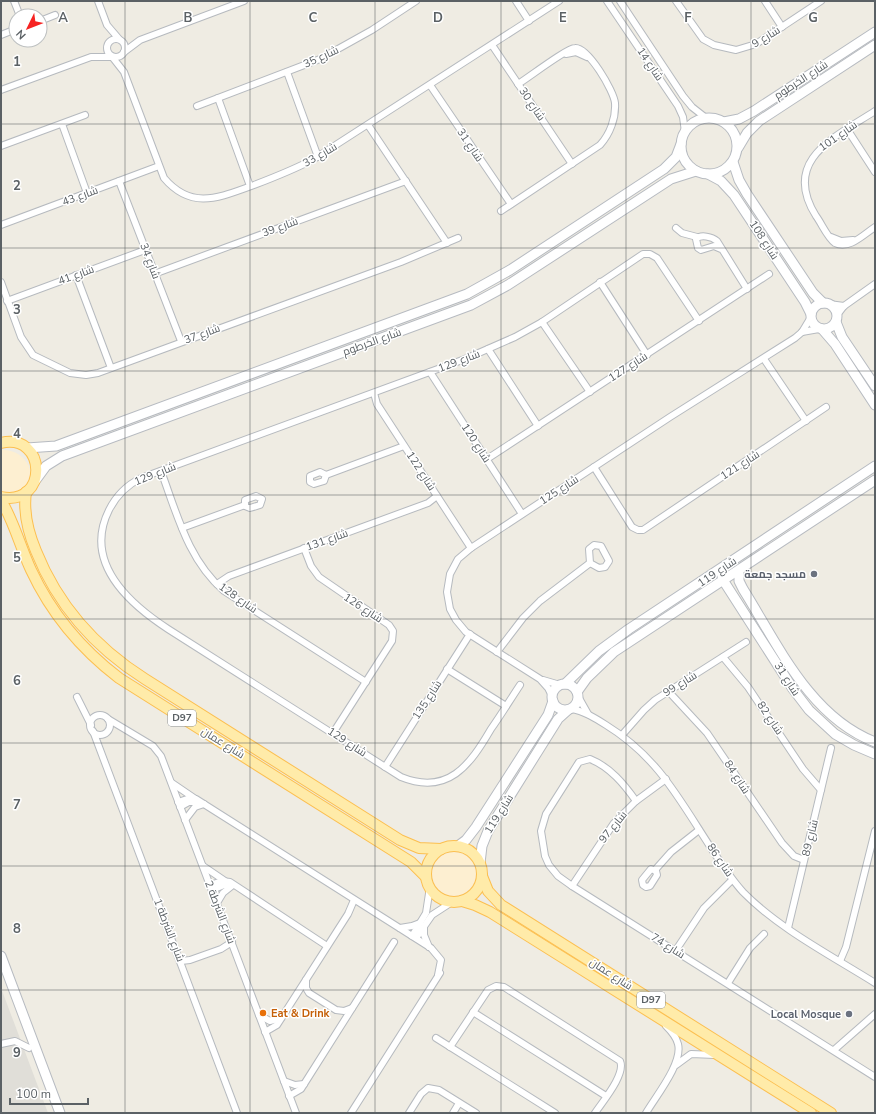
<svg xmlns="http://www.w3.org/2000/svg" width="876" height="1114" font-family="'Nunito Sans',Cairo,sans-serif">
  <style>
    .industrial { fill: #e0ded8 }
    .sand { fill: #fdefd1 }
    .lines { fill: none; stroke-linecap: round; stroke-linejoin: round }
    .street-casing { stroke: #b6babf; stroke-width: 8 }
    .secondary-casing { stroke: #b7bbc1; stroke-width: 11 }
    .primary-casing { stroke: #fcbf50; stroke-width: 12 }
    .street { stroke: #fff; stroke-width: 6 }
    .secondary { stroke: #fff; stroke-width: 9 }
    .primary { stroke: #ffeba9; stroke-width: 10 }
    .grid { fill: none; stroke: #5b6165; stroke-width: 1; stroke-opacity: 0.55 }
    .worship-dot { fill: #6b7280; stroke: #fff; stroke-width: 1.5 }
    .food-dot { fill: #e8710a; stroke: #fff; stroke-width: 1.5 }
    .labels { text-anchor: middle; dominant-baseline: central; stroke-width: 3; stroke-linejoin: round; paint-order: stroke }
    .shield { fill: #fff; stroke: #8c9093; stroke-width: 1 }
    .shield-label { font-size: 10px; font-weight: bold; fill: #5b6165 }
    .street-label { font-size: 11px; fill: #5b6165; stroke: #fff }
    .worship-label { font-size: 11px; font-weight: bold; fill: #5b616d; stroke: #fff; text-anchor: end }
    .food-label { font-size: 11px; font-weight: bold; fill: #c56008; stroke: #fff; text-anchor: start }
    .grid-label { font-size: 13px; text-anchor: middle; font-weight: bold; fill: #5b6165; stroke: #fff; stroke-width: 3; stroke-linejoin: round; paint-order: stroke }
  </style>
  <rect width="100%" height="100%" fill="#efece3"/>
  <!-- industrial -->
  <path class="industrial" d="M 1,988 L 48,1113 L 1,1113 Z"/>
  <!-- sand -->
  <g class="sand">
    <path d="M 1,450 C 25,448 41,476 23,490 C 18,494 7,494 1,495 Z"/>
    <circle cx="454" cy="874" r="22"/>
  </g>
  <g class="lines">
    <defs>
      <g id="street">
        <path d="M 14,1 L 20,16"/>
        <path d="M 98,1 L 107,25 L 119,39"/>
        <path d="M 516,1 L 529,21"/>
        <path d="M 607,1 L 678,106 L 683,117 L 685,132"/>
        <path d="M 620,1 L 683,96 L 692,107 L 706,118"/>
        <path d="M 676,1 L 703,39 L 714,45 L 736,50 L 756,44 L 821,1"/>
        <path d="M 765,1 L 782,27"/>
        <path d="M 40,21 L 55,15"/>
        <path d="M 1,35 L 16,29"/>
        <circle cx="116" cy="48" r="9"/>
        <path d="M 492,45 L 572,164"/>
        <path d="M 124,52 L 140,40 L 244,1"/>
        <path d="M 566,54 L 576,52 L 587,57"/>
        <path d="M 113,58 L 124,72 L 164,178 C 192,211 220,197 254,185 C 275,177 295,169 314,159 L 559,1"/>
        <path d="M 287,72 L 318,157"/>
        <path d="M 430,85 L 511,204"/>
        <path d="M 1,90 L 91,57 L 111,57"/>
        <path d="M 218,98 L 250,186"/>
        <path d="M 197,106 L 320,59 L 372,30 L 416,1"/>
        <path d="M 875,111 C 835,137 781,160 816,216 C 822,224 827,237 835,243 C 849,250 863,235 875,227"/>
        <path d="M 62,124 L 87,193"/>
        <path d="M 368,125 L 447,243"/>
        <path d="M 847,129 L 875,172"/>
        <path d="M 1,146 L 85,115"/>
        <path d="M 119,181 L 181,341"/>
        <path d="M 501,211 L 600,145 C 610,134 616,118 615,103 C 614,91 588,47 575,48 C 567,48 528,78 518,84"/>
        <path d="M 1,225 L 159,166"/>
        <path d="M 676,228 L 682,233 L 697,237"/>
        <path d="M 831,237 L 841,241 L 853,240"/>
        <path d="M 721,249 L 714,246 L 701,250 L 698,248 L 696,239 C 701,234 712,237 717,241 L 747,289"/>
        <path d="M 154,274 L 406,181"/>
        <path d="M 76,275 L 111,368"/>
        <path d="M 1,282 L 21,337 L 33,355 L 70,373 L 86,375 L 98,373 L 401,262 L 458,238"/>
        <path d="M 600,282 L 647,355"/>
        <path d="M 7,301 L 145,250"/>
        <path d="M 829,304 L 844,306"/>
        <path d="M 837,315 L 844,306 L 875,284"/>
        <path d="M 542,322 L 590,392"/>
        <path d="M 802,332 L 819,329"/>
        <path d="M 488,349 L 538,426"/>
        <path d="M 764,359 L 806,421"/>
        <path d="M 430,372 L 522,514"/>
        <path d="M 374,393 L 377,404 L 471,548"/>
        <path d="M 487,459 L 769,274"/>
        <path d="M 594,467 L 632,527 L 638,530 L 643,530 L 826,407"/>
        <path d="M 161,471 C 177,514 188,560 224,591 L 366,682"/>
        <path d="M 320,472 L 326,475 L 324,481 L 314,484 L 310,482 L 310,476 Z"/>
        <path d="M 326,475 L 404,446"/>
        <path d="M 256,496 L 262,499 L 260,505 L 250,508 L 245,506 L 245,500 Z"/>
        <path d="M 182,528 L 245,505"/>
        <path d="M 594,545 L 601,546 L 609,561 L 605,567 L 599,568 L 590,563 L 589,549 Z"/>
        <path d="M 304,548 L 311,566 L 319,577 L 389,625 L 393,631 L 392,641 L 333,733"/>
        <path d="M 217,584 L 229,576 L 428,503 L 437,496"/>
        <path d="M 497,652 L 523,618 L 540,601 L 590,563"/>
        <path d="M 723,657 L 748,687 L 803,769 L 821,790"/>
        <path d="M 447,669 L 506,706"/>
        <path d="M 543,680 L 560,685"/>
        <path d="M 520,685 C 510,700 501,715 491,729 C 470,765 448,796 401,777 L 168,629 C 128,603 83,562 109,510 C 116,496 127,485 141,478 L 465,359 L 515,337 L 542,322 L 643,254 L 650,254 L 657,258 L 699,321"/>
        <path d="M 669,692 L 707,733 L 782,843 L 794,856 L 804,860"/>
        <path d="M 552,696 L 548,688 L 540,679 L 466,632 L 456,620 L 450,609 L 447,592 L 450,574 L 458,559 L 471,548 L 670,417 L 795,338 L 802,332 L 811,317"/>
        <path d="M 77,697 L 91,725"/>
        <path d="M 579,698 L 588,714"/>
        <path d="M 571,709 C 584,711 595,718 606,725 C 658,757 679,799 711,848 C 721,863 731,879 743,892 C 778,928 832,956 875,983"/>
        <circle cx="100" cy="725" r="10"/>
        <path d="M 108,719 L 153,746 L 161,756 L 296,1113"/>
        <path d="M 93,731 L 237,1113"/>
        <path d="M 622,735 L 644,710 L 655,700 L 746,642"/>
        <path d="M 385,767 L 470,634"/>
        <path d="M 172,783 L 194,798"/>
        <path d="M 636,801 C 624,784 610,767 590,759 L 579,762 L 546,814 L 541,831 L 545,856 L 549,865 L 558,876 L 572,886 L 875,1077"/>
        <path d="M 178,802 L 190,798 L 196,799 L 431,948 L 441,960 L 438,975"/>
        <path d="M 180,807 L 189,802 L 198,802"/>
        <path d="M 185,820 L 195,807 L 204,804"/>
        <path d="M 203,866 L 225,881"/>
        <path d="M 651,869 L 656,871 L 657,875 L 650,886 L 646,887 L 643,885 L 642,880 Z"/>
        <path d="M 655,870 L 671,852 L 699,830"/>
        <path d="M 210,885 L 222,881 L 230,882 L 327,946"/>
        <path d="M 572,886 L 614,823 L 636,801 L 666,779"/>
        <path d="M 212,890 L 224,885 L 231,885"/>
        <path d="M 217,903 L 223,893 L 233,885"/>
        <path d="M 424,927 L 424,935 L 429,947"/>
        <path d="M 400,928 L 412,926 L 420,923"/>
        <path d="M 788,928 L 831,748"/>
        <path d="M 412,936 L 426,913 L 430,887"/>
        <path d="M 416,938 L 432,915 L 452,902"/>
        <path d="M 676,950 L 704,908 L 732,880"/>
        <path d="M 181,961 L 190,960 L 221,949 L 232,942"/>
        <path d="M 840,961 L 846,947 L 875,831"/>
        <path d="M 306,980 L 306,988 L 309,993 L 336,1010 L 344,1011 L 352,1008"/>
        <path d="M 728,983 L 750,948 L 764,934"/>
        <path d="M 473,1012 L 606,1096"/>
        <path d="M 259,1015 L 270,1021 L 281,1018"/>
        <path d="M 265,1032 L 277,1025 L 348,914 L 354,900"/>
        <path d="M 436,1038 L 555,1113"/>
        <path d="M 1,1044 L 15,1041 L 29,1048"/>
        <path d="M 450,1047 L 488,990 L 496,986 L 504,987 L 620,1061 C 626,1074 603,1101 595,1113"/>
        <path d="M 834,1050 L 875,1014"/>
        <path d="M 676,1065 L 691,1054 L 715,1055"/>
        <path d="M 284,1081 L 295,1085 L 304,1084"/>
        <path d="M 289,1096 L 301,1089 L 394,942"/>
        <path d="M 351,1113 L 440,973"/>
        <path d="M 409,1113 L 421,1094 L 428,1088 L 439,1090 L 476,1113"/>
        <path d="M 453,1113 L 459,1103"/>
        <path d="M 646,1113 C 656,1096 683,1063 678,1044 C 676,1036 671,1031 666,1026"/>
      </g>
      <g id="secondary">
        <circle cx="709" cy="146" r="28"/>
        <path d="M 724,122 L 739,119 L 754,111 L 875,32"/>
        <path d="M 738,148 L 747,133 L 759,121 L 875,45"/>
        <path d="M 733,162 L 739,180 L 747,194 L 813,293 L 823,303"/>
        <path d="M 708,174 L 721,181 L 734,195 L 805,302 L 811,314"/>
        <circle cx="824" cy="316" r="13"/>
        <path d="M 836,322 L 842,337 L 875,386"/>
        <path d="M 822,329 L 835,344 L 875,405"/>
        <path d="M 27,448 L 56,446 L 467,294 L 510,270 L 664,169 L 676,157 L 681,144"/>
        <path d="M 35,481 L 46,466 L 62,456 L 471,305 L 508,285 L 671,179 L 696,171"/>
        <path d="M 739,571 L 739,581 L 743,589 C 778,645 810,717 875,742"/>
        <path d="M 722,576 L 723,580 L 793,689 L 809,710 L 835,734 L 854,745 L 875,754"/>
        <path d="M 565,684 L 599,651 L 629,629 L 875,466"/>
        <circle cx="565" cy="697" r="13"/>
        <path d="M 577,692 L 587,678 L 614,652 L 875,480"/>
        <path d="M 458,846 L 466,840 L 476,827 L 548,715 L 553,701"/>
        <path d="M 480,863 L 482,846 L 488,831 L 558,719 L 568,710"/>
        <path d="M 1,956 L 60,1113"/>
      </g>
      <g id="primary">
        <path d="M 1,443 C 47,432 49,507 1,497"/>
        <path d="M 26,492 C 23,513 28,532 36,551 C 58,606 96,648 145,679 L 400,840 L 419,848 L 441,849"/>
        <path d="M 1,500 C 14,522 20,546 31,570 C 51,613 81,649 119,678 L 411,862 L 426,877"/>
        <circle cx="454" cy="874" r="28"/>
        <path d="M 482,876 L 488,891 L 501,905 L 831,1113"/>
        <path d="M 462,901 L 475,905 L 490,912 L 811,1113"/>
      </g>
    </defs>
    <!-- street casing -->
    <use href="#street" class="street-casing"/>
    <!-- secondary casing -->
    <use href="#secondary" class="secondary-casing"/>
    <!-- primary casing -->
    <use href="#primary" class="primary-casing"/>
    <!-- street -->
    <use href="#street" class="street"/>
    <!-- secondary -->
    <use href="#secondary" class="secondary"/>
    <!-- primary -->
    <use href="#primary" class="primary"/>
  </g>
  <!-- grid -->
  <path class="grid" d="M 125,1 L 125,1113M 250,1 L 250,1113M 375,1 L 375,1113M 501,1 L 501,1113M 626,1 L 626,1113M 751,1 L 751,1113M 1,124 L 875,124M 1,248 L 875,248M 1,371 L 875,371M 1,495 L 875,495M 1,619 L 875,619M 1,743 L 875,743M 1,866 L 875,866M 1,990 L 875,990"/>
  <!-- markers -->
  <g class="worship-dot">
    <circle cx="814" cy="574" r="4"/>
    <circle cx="849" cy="1014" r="4"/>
  </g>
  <circle class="food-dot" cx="263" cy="1013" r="4"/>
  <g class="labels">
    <!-- shield labels -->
    <g class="shield">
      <rect x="168" y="710" width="28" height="16" rx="3"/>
      <rect x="637" y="992" width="28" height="16" rx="3"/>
    </g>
    <g class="shield-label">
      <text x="182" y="718">D97</text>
      <text x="651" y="1000">D97</text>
    </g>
    <!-- street labels -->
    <g class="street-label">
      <text transform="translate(766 37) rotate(-32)">شارع 9</text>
      <text transform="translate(321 57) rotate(-25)">شارع 35</text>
      <text transform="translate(650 64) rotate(56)">شارع 14</text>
      <text transform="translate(801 80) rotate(-33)">شارع الخرطوم</text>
      <text transform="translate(532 104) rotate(56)">شارع 30</text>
      <text transform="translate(838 136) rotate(-35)">شارع 101</text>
      <text transform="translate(470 145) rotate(56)">شارع 31</text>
      <text transform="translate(320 155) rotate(-30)">شارع 33</text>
      <text transform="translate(80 196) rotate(-20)">شارع 43</text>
      <text transform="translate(280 227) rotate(-20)">شارع 39</text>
      <text transform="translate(764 240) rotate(57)">شارع 108</text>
      <text transform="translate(150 261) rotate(69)">شارع 34</text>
      <text transform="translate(76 275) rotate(-20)">شارع 41</text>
      <text transform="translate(202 334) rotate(-20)">شارع 37</text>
      <text transform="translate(372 342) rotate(-20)">شارع الخرطوم</text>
      <text transform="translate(459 361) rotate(-21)">شارع 129</text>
      <text transform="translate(628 367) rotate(-33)">شارع 127</text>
      <text transform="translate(476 443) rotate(57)">شارع 120</text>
      <text transform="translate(740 465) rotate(-33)">شارع 121</text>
      <text transform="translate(421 471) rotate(57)">شارع 122</text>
      <text transform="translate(155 474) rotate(-22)">شارع 129</text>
      <text transform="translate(559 490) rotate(-33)">شارع 125</text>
      <text transform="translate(327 540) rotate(-20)">شارع 131</text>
      <text transform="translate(717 572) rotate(-34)">شارع 119</text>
      <text transform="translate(238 598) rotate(35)">شارع 128</text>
      <text transform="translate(363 608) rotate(33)">شارع 126</text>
      <text transform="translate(787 679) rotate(57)">شارع 31</text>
      <text transform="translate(680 684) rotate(-32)">شارع 99</text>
      <text transform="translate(427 700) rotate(-57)">شارع 135</text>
      <text transform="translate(770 718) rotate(56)">شارع 82</text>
      <text transform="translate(347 742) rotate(33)">شارع 129</text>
      <text transform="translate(223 743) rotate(32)">شارع عمان</text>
      <text transform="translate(737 777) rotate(57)">شارع 84</text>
      <text transform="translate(499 814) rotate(-58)">شارع 119</text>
      <text transform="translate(613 827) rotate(-51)">شارع 97</text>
      <text transform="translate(810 838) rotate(-76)">شارع 89</text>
      <text transform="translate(720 860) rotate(56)">شارع 86</text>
      <text transform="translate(220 912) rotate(69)">شارع الشرطة 2</text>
      <text transform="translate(169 930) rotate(69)">شارع الشرطة 1</text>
      <text transform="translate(668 946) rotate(32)">شارع 74</text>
      <text transform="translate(611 974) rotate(33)">شارع عمان</text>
    </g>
    <!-- worship labels -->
    <g class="worship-label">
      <text x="806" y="574">مسجد جمعة</text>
      <text x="841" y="1014">Local Mosque</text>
    </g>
    <!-- food labels -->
    <g class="food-label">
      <text x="271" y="1013">Eat &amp; Drink</text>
    </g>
  </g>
  <g class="grid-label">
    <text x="63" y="22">A</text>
    <text x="188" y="22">B</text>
    <text x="313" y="22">C</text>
    <text x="438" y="22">D</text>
    <text x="563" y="22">E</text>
    <text x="688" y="22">F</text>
    <text x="813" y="22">G</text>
    <text x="17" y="66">1</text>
    <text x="17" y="190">2</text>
    <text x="17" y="314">3</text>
    <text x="17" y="438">4</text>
    <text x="17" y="562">5</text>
    <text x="17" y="685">6</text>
    <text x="17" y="809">7</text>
    <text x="17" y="933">8</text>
    <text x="17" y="1057">9</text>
  </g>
  <!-- border -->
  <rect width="876" height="1114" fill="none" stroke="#5b6165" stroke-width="4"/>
  <!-- north arrow -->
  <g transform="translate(28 28) rotate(227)"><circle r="19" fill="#ffffff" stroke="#bdc0c1"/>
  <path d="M0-3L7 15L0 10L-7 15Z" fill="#f62322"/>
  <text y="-6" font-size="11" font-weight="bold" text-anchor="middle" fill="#5b6165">N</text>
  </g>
  <!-- scale -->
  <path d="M10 1098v6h78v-6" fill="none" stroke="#5b6165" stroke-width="2"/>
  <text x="16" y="1098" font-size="12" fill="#5b6165" stroke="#ffffff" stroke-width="3" paint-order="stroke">100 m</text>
</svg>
